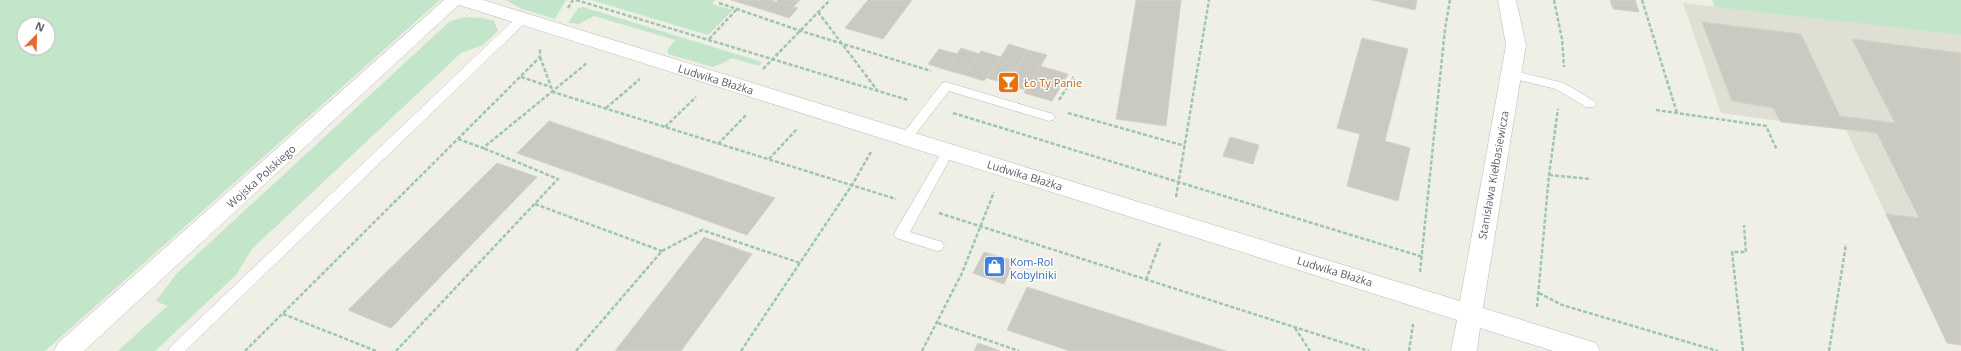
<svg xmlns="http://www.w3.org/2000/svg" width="1961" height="351" font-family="'Open Sans',sans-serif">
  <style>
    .education { fill: #dfdfd4 }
    .green { fill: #c3e6ca; fill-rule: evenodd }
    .building { fill: #cacac2; stroke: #d4d2c4 }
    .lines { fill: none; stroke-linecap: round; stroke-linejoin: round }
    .service-casing { stroke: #b8b9bf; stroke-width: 1 }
    .minor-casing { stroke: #b8b9bf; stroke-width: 1 }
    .tertiary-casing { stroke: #b8b9bf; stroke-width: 1 }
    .path { stroke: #9dc6b2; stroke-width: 2.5; stroke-dasharray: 4 2; stroke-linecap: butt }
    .service { fill: #fff; fill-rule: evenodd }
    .minor { fill: #fff; fill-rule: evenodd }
    .tertiary { fill: #fff; fill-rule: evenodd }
    .labels { text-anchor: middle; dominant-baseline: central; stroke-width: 3; stroke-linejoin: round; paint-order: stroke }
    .street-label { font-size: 11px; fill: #5d5f66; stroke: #fff }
    .food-label { font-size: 11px; fill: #c56008; stroke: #fff; text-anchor: start }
    .shop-label { font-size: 11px; fill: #366cbe; stroke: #fff; text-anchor: start }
  </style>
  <rect width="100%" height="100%" fill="#efefe6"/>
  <!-- education -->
  <path class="education" d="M 1683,3 L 1961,35 L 1961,346 L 1947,343 L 1846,130 L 1721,113 Z"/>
  <!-- green -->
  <g class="green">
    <path d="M 0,0 L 440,0 L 45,351 L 0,351 ZM 24,24 L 48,24 L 48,48 L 24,48 Z"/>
    <path d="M 506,0 L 566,0 L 555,19 L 522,9 Z"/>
    <path d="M 591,0 L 715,0 L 712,4 L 733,10 L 708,35 Z"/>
    <path d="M 1712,0 L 1961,0 L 1961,35 L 1715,7 Z"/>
    <path d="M 583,7 L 762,62 L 759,66 L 732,58 L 721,64 L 712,67 L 668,54 L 668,49 L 675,40 L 594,16 L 579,24 L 568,23 L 578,8 Z"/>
    <path d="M 466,17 L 482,18 L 494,21 L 498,31 L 483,45 L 461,53 L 252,249 L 236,275 L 155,351 L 118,351 L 167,306 L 156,301 L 177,273 L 450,21 Z"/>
  </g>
  <!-- building -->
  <g class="building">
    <path d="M 731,0 L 772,0 L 774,1 L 764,10 Z"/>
    <path d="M 778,0 L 800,0 L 793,7 L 776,2 Z"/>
    <path d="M 868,0 L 912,0 L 883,39 L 845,28 Z"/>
    <path d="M 1136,0 L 1181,0 L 1166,126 L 1116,119 Z"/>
    <path d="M 1372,0 L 1417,0 L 1415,10 Z"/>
    <path d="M 1610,0 L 1635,0 L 1639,12 L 1613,9 Z"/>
    <path d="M 774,1 L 776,2 L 798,8 L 789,18 L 764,10 Z"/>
    <path d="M 1702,22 L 1801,34 L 1840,116 L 1895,123 L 1852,39 L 1961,53 L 1961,345 L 1947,343 L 1886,214 L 1919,218 L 1877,133 L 1781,122 L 1773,108 L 1732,101 Z"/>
    <path d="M 1362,38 L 1408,49 L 1385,141 L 1410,148 L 1398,201 L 1347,186 L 1360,134 L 1337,128 Z"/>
    <path d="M 1009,44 L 1028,50 L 1006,84 L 987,78 Z"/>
    <path d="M 961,48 L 979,54 L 965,75 L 946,70 Z"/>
    <path d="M 939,49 L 957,54 L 946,70 L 928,64 Z"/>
    <path d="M 1028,50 L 1047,55 L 1026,90 L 1006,84 Z"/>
    <path d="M 981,51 L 1001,57 L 984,81 L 965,75 Z"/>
    <path d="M 1040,66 L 1068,74 L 1060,88 L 1032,80 Z"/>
    <path d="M 1032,80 L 1060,88 L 1052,101 L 1024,93 Z"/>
    <path d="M 549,121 L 775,198 L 747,235 L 517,153 Z"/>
    <path d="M 1230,137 L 1259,145 L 1253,164 L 1223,156 Z"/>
    <path d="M 497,163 L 537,177 L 391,328 L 348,310 Z"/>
    <path d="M 704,237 L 752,254 L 681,351 L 615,351 Z"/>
    <path d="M 984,252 L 1014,261 L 1004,284 L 973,273 Z"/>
    <path d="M 1027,287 L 1226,351 L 1070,351 L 1007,330 Z"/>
    <path d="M 978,343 L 1000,351 L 974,351 Z"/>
  </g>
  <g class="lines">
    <defs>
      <g id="service">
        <path d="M 522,15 L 528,19 L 526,22 L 185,351 L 168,351 L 170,347 L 518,16 Z"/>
        <path d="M 1510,70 L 1564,83 L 1594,101 L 1596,104 L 1594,107 L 1586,107 L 1556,89 L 1506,77 L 1504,74 Z"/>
        <path d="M 946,82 L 1053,114 L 1055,117 L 1053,120 L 1049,121 L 949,91 L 910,141 L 902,141 L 900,138 L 902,135 L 942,83 Z"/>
        <path d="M 948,146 L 952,148 L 954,151 L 910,232 L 942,242 L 944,246 L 942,250 L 937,251 L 896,238 L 894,234 L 944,148 Z"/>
      </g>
      <path id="minor" d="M 454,0 L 483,0 L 1460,301 L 1506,45 L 1498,0 L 1516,0 L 1526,45 L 1483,308 L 1596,343 L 1600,351 L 1553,351 L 1480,328 L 1477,351 L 1451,351 L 1457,320 L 456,4 Z"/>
      <path id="tertiary" d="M 444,0 L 464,0 L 84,351 L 54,351 L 58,343 Z"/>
    </defs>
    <!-- service casing -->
    <use href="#service" class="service-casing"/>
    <!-- minor casing -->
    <use href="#minor" class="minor-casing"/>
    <!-- tertiary casing -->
    <use href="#tertiary" class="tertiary-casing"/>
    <!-- path -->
    <g class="path">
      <path d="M 576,0 L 908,100"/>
      <path d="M 1554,0 L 1562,39 L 1564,67"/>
      <path d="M 1642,0 L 1677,113"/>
      <path d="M 719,3 L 801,31 L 931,71"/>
      <path d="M 568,8 L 573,0"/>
      <path d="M 818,12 L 877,90"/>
      <path d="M 709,39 L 738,8"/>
      <path d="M 540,57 L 553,92 L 896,199"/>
      <path d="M 763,69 L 830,0"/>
      <path d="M 521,77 L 551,87"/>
      <path d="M 1059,100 L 1074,77"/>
      <path d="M 606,108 L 640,79"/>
      <path d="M 1656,110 L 1766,126 L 1777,150"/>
      <path d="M 953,113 L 1423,257"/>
      <path d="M 1068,113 L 1185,146"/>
      <path d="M 665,127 L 696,97"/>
      <path d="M 458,139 L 483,148 L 587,63"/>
      <path d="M 718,144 L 747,114"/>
      <path d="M 769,159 L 797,129"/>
      <path d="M 1549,175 L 1591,179"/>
      <path d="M 1176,197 L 1209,0"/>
      <path d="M 535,204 L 662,251"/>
      <path d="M 939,213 L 1369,351"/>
      <path d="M 1420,272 L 1445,29 L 1450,0"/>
      <path d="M 1146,280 L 1160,243"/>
      <path d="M 1539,293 L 1562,305 L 1718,351"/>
      <path d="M 1537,307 L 1549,175 L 1558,109"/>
      <path d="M 283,314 L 376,351"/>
      <path d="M 938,323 L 1019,351"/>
      <path d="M 1295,328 L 1310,351"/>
      <path d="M 245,351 L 540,57 L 540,48"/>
      <path d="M 396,351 L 558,179 L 483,148"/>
      <path d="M 576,351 L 662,251 L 702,230 L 800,263"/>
      <path d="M 741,351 L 852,185 L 871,152"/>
      <path d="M 922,351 L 962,273 L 994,192"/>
      <path d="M 1409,351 L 1413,324"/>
      <path d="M 1743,351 L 1732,252 L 1746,252 L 1744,225"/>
      <path d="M 1829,351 L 1846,244"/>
    </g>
    <!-- service -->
    <use href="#service" class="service"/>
    <!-- minor -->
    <use href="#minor" class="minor"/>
    <!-- tertiary -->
    <use href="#tertiary" class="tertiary"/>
  </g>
  <!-- icons -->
  <defs>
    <symbol id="bar-square" viewBox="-11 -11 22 22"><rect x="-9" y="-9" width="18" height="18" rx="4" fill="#e8710a" stroke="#fff"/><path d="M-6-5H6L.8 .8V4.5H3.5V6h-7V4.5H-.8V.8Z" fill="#fff"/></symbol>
    <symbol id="shop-square" viewBox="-11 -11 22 22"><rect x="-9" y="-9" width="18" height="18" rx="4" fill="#3f7fe0" stroke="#fff"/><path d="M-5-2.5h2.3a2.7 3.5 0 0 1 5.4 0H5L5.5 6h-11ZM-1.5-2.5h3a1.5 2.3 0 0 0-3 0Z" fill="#fff"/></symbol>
  </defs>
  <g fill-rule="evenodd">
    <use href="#bar-square" x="996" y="70" width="25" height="25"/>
    <use href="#shop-square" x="982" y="254" width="25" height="25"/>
  </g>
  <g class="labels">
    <!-- street labels -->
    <g class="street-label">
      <text transform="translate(716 79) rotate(17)">Ludwika Błażka</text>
      <text transform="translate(1025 175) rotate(17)">Ludwika Błażka</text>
      <text transform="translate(1493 175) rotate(-80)">Stanisława Kiełbasiewicza</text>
      <text transform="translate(261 176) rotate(-42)">Wojska Polskiego</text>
      <text transform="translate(1335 271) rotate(17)">Ludwika Błażka</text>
    </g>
    <!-- food labels -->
    <g class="food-label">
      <text x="1024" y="82">Ło Ty Panie</text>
    </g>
    <!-- shop labels -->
    <g class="shop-label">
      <text x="1010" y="261">Kom-Rol<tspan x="1010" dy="13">Kobylniki</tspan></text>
    </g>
  </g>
  <!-- north arrow -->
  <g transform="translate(36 36) rotate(23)"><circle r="19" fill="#ffffff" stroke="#bebfc2"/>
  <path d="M0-3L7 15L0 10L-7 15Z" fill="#e56936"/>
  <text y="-6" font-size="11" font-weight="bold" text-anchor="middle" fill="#5d5f66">N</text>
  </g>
</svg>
